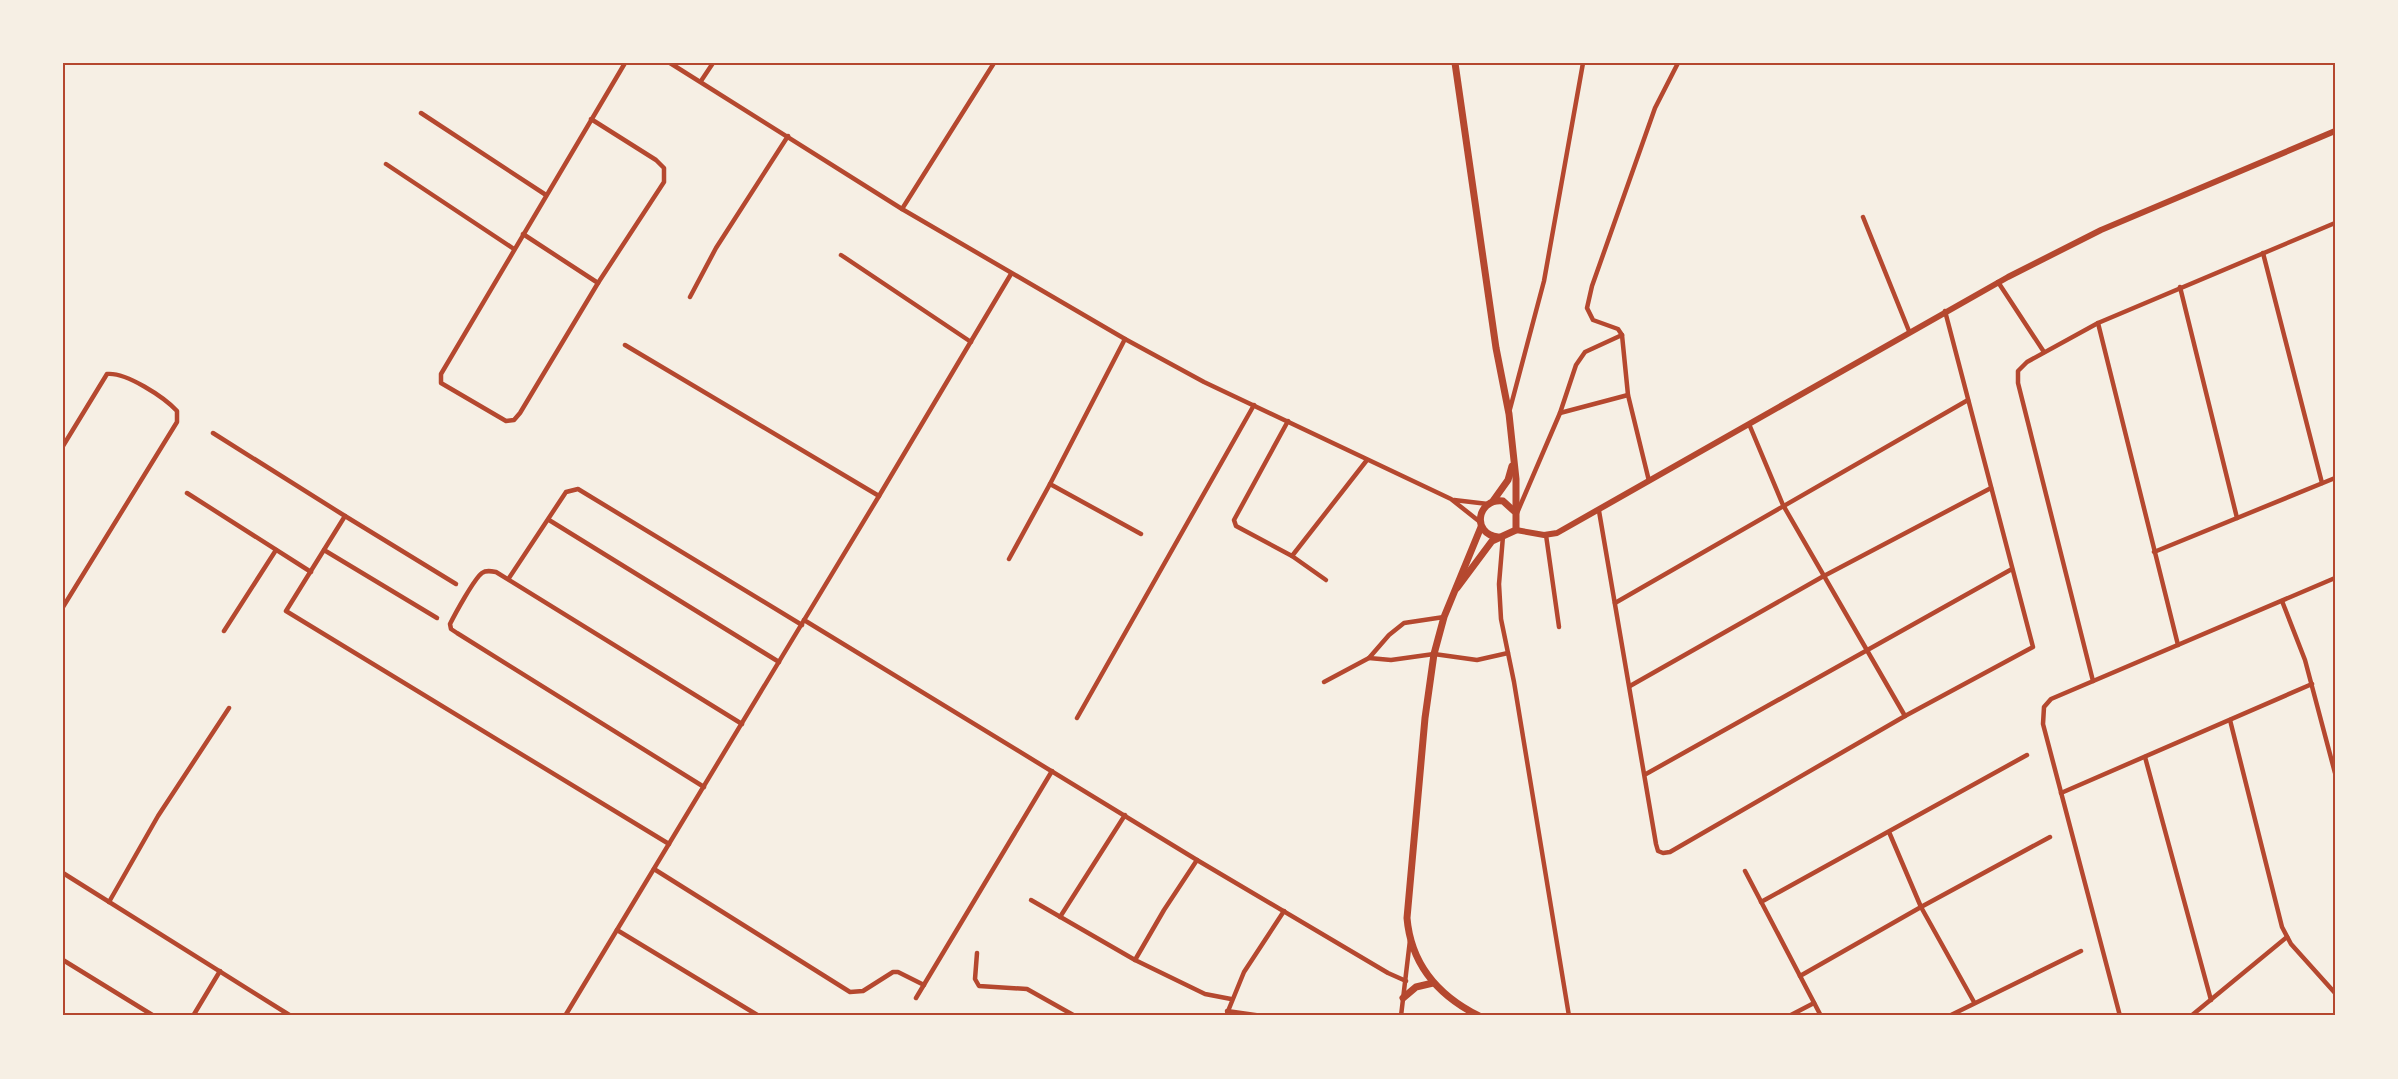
<svg xmlns="http://www.w3.org/2000/svg" width="2398" height="1079" font-family="Signika,sans-serif">
  <style>
    .lines { fill: none; stroke-linecap: round; stroke-linejoin: round }
    .minor { stroke: #b5482f; stroke-width: 4.5 }
    .tertiary { stroke: #b5482f; stroke-width: 6 }
    .secondary { stroke: #b5482f; stroke-width: 7 }
    .neatline { fill: none; stroke: #b5482f; stroke-width: 2 }
  </style>
  <rect width="100%" height="100%" fill="#f6efe4"/>
  <g class="lines">
    <!-- minor -->
    <g class="minor">
      <path d="M 670,63 L 902,209 L 1125,339 L 1204,382 L 1451,499 L 1480,522"/>
      <path d="M 701,81 L 713,63"/>
      <path d="M 421,113 L 546,195"/>
      <path d="M 591,119 L 656,160 L 664,168 L 664,182 L 598,283 L 520,413 L 514,420 L 506,421 L 441,383 L 441,374 L 625,63"/>
      <path d="M 386,164 L 514,249"/>
      <path d="M 902,209 L 994,63"/>
      <path d="M 1863,217 L 1909,331"/>
      <path d="M 523,234 L 598,283"/>
      <path d="M 2263,253 L 2322,483"/>
      <path d="M 841,255 L 971,342"/>
      <path d="M 1998,282 L 2044,352"/>
      <path d="M 2180,287 L 2237,518"/>
      <path d="M 690,297 L 716,248 L 788,136"/>
      <path d="M 2098,323 L 2178,645"/>
      <path d="M 1125,339 L 1050,484 L 1141,534"/>
      <path d="M 625,345 L 879,496"/>
      <path d="M 1510,409 L 1544,281 L 1583,63"/>
      <path d="M 1560,413 L 1628,395"/>
      <path d="M 1288,421 L 1234,520 L 1236,526 L 1292,556 L 1367,460"/>
      <path d="M 1749,424 L 1783,505 L 1905,716"/>
      <path d="M 213,433 L 345,516 L 286,611 L 669,844"/>
      <path d="M 63,446 L 107,374 C 126,372 164,397 177,411 L 177,422 L 63,607"/>
      <path d="M 1649,481 L 1628,395 L 1622,335 L 1618,329 L 1593,320 L 1587,308 L 1592,286 L 1655,108 L 1678,63"/>
      <path d="M 187,493 L 311,572"/>
      <path d="M 1454,500 L 1488,504"/>
      <path d="M 1599,511 L 1656,844 L 1658,851 L 1663,853 L 1670,852 L 1905,716 L 2033,647 L 1945,311"/>
      <path d="M 1517,513 L 1560,413 L 1576,365 L 1585,352 L 1622,335"/>
      <path d="M 345,516 L 456,584"/>
      <path d="M 549,520 L 779,662"/>
      <path d="M 1546,535 L 1559,627"/>
      <path d="M 1503,536 L 1499,584 L 1501,619 L 1514,682 L 1569,1016"/>
      <path d="M 324,550 L 437,618"/>
      <path d="M 2154,552 L 2335,478"/>
      <path d="M 1292,556 L 1326,580"/>
      <path d="M 1009,559 L 1050,484"/>
      <path d="M 509,578 L 566,492 L 578,489 L 802,625"/>
      <path d="M 2282,601 L 2305,660 L 2335,773"/>
      <path d="M 1615,603 L 1968,400"/>
      <path d="M 804,620 L 1197,860 L 1388,973 L 1406,981"/>
      <path d="M 224,631 L 276,550"/>
      <path d="M 1369,658 L 1391,660 L 1434,654 L 1477,660 L 1508,653"/>
      <path d="M 2093,681 L 2018,383 L 2018,371 L 2027,362 L 2098,323 L 2335,223"/>
      <path d="M 1324,682 L 1369,658 L 1389,635 L 1404,623 L 1444,617"/>
      <path d="M 1630,686 L 1822,577 L 1991,488"/>
      <path d="M 1077,718 L 1254,405"/>
      <path d="M 2230,720 L 2282,927 L 2291,944 L 2335,993"/>
      <path d="M 2145,757 L 2211,1000"/>
      <path d="M 1646,774 L 2012,569"/>
      <path d="M 704,787 L 457,633 L 451,629 L 450,624 C 455,614 474,579 482,573 C 486,570 491,571 496,572 L 742,724"/>
      <path d="M 2061,793 L 2312,684"/>
      <path d="M 1889,832 L 1921,907 L 1974,1002"/>
      <path d="M 1197,860 L 1164,910 L 1135,960 L 1205,994 L 1231,999"/>
      <path d="M 654,869 L 850,992 L 863,991 L 893,972 L 898,972 L 924,985"/>
      <path d="M 1745,871 L 1821,1016"/>
      <path d="M 63,873 L 291,1016"/>
      <path d="M 1031,900 L 1135,960"/>
      <path d="M 109,902 L 158,816 L 229,708"/>
      <path d="M 1761,902 L 2027,755"/>
      <path d="M 1060,917 L 1125,815"/>
      <path d="M 617,930 L 759,1016"/>
      <path d="M 977,953 L 975,979 L 979,986 L 1027,989 L 1075,1016"/>
      <path d="M 63,960 L 154,1016"/>
      <path d="M 1800,976 L 1921,907 L 2050,837"/>
      <path d="M 916,998 L 1052,771"/>
      <path d="M 1227,1011 L 1262,1016"/>
      <path d="M 193,1016 L 220,971"/>
      <path d="M 565,1016 L 879,496 L 1011,274"/>
      <path d="M 1226,1016 L 1244,972 L 1284,911"/>
      <path d="M 1401,1016 L 1410,940"/>
      <path d="M 1789,1016 L 1814,1003"/>
      <path d="M 1949,1016 L 2081,951"/>
      <path d="M 2120,1016 L 2043,724 L 2044,707 L 2051,699 L 2335,578"/>
      <path d="M 2191,1016 L 2287,937"/>
    </g>
    <!-- tertiary -->
    <path class="tertiary" d="M 1516,530 L 1544,535 L 1557,533 L 2008,277 L 2101,230 L 2335,131"/>
    <!-- secondary -->
    <g class="secondary">
      <path d="M 1455,63 L 1496,348 L 1509,414 L 1516,479 L 1516,530 L 1492,541 L 1457,588"/>
      <path d="M 1493,501 L 1508,480 L 1512,466"/>
      <path d="M 1498,537 C 1471,534 1477,498 1503,501 L 1514,511"/>
      <path d="M 1403,998 L 1416,987 L 1433,983"/>
      <path d="M 1479,1016 C 1439,996 1411,965 1407,918 L 1425,718 L 1434,654 L 1444,617 L 1481,527"/>
    </g>
  </g>
  <!-- border -->
  <rect width="2398" height="1079" fill="none" stroke="#f6efe4" stroke-width="129"/>
  <rect x="64" y="64" width="2270" height="950" class="neatline"/>
</svg>
